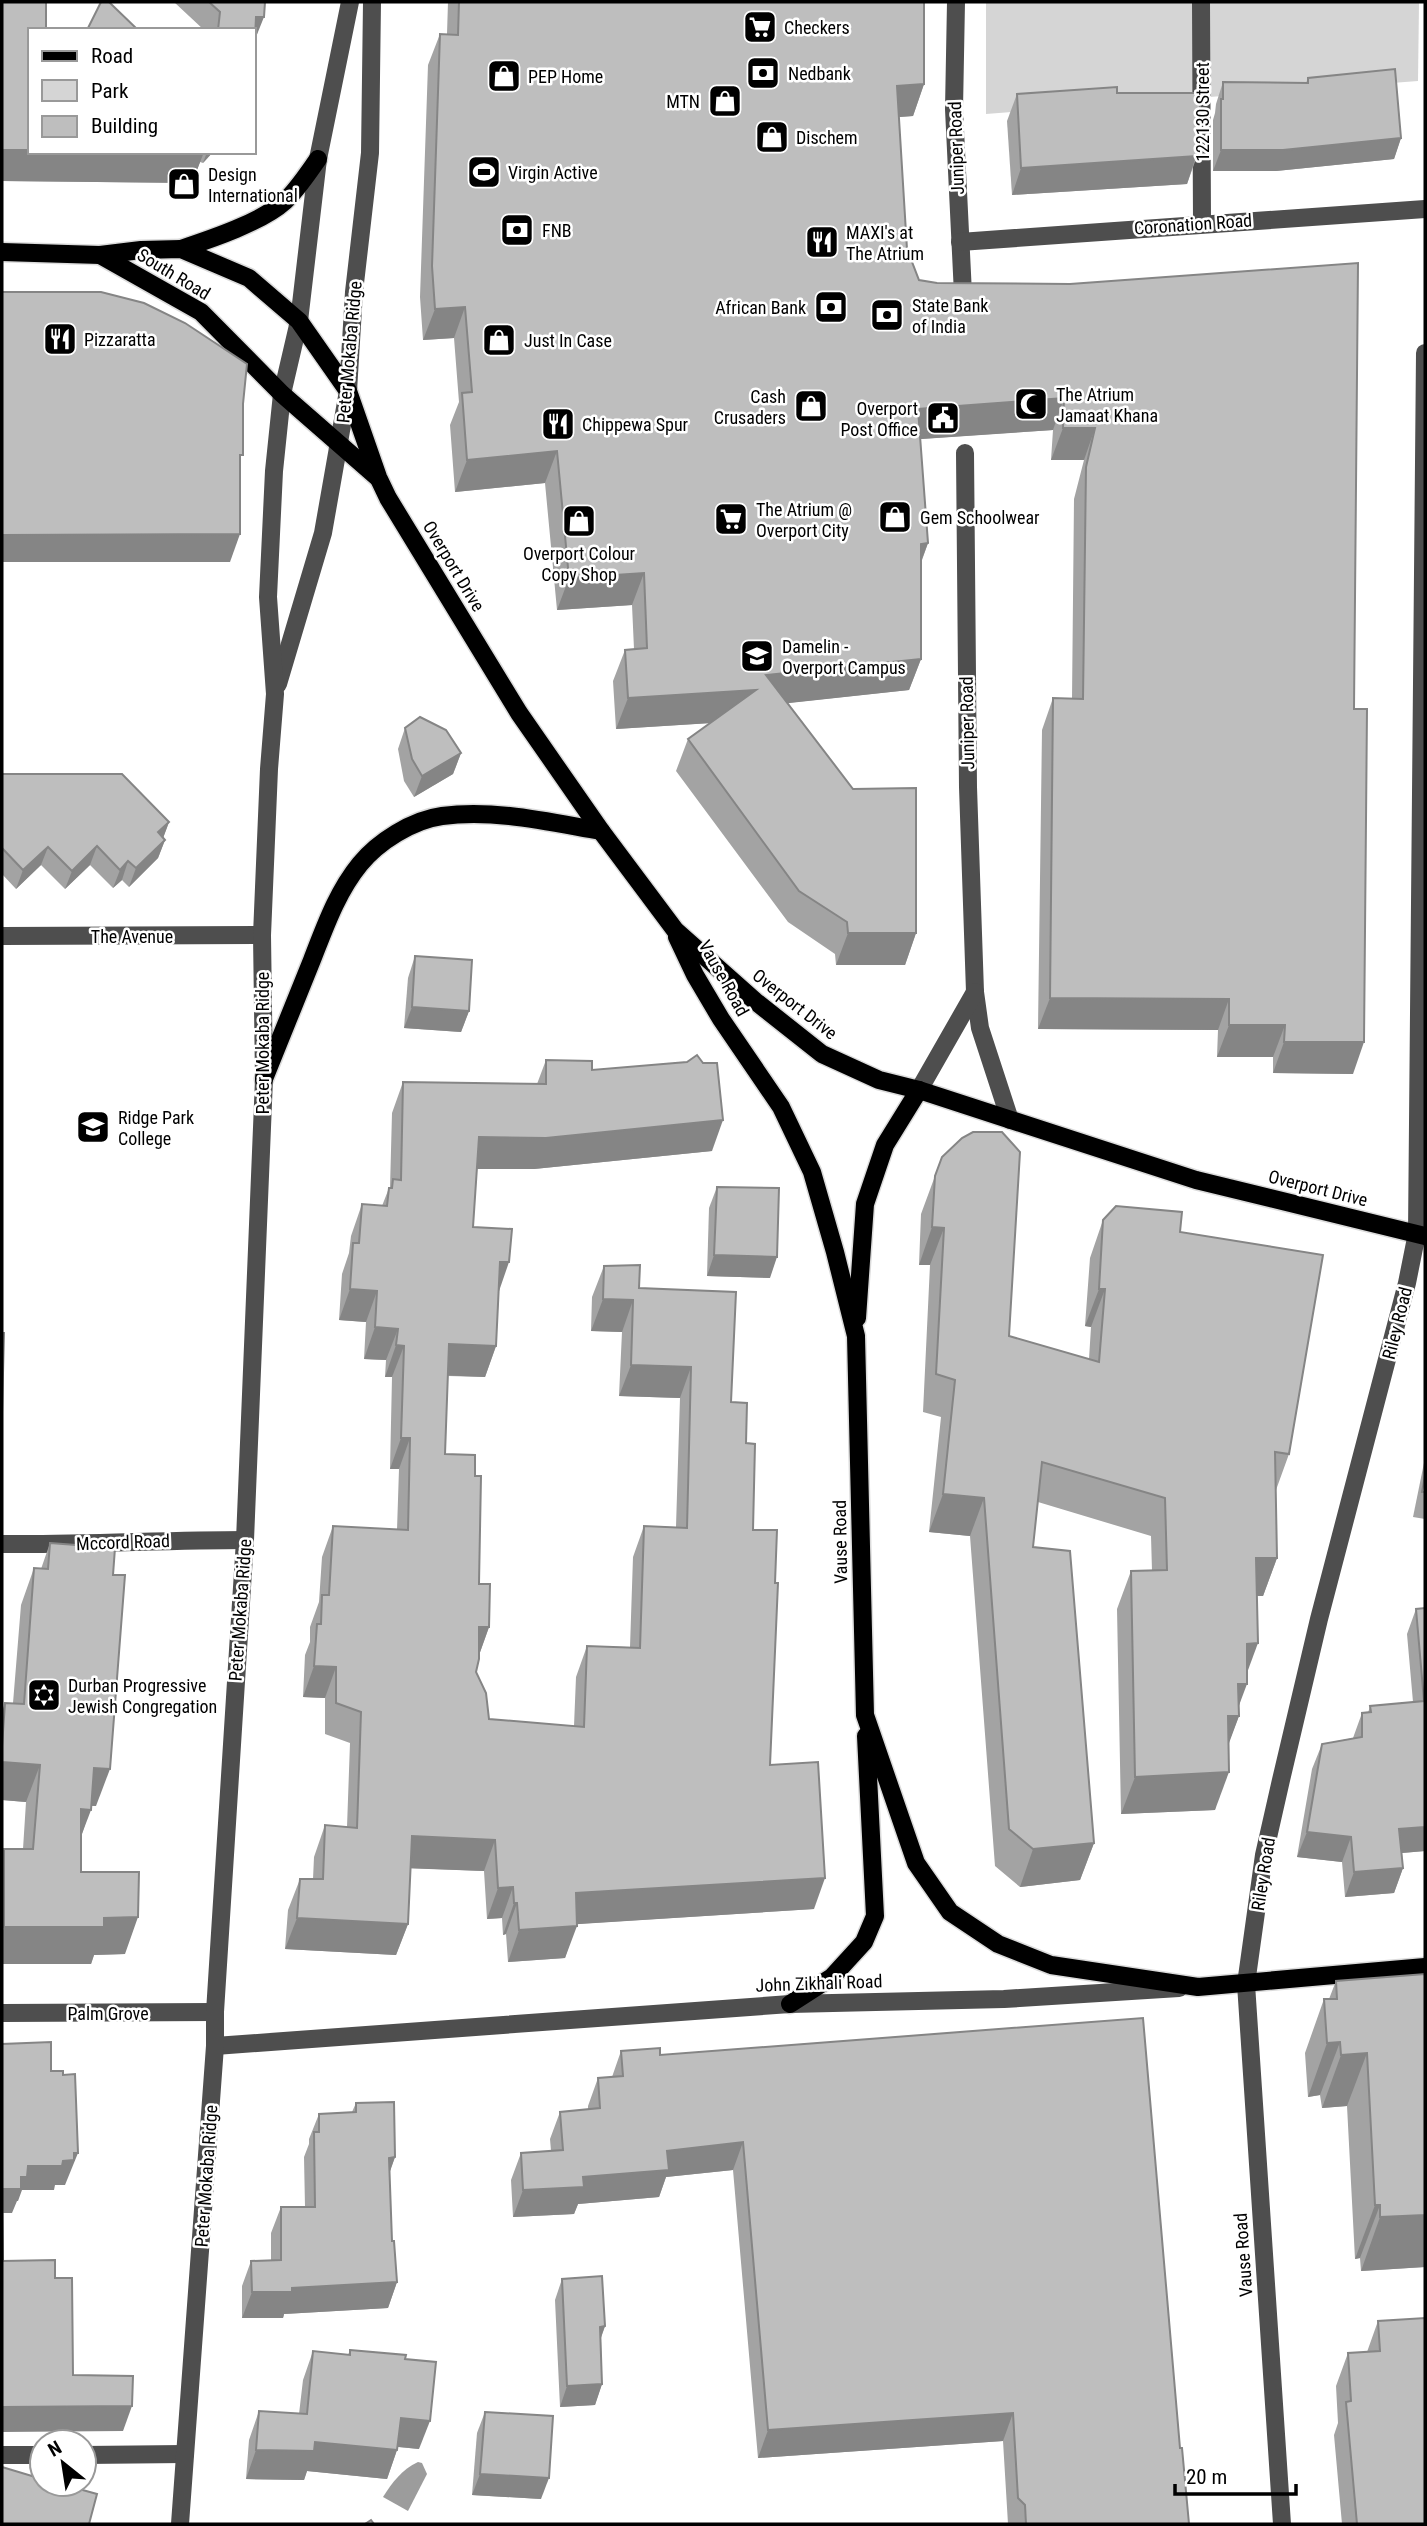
<svg xmlns="http://www.w3.org/2000/svg" width="1427" height="2526" font-family="'Roboto Condensed',sans-serif">
  <style>
    .green { fill: #d5d5d5 }
    .water { fill: #9c9c9c }
    .lines { fill: none; stroke-linecap: round; stroke-linejoin: round }
    .major-casing { stroke: #dbdbdb; stroke-width: 21 }
    .minor { stroke: #4e4e4e; stroke-width: 18 }
    .major { stroke: #000; stroke-width: 18 }
    .wall { fill: #a3a3a3 }
    .shaded-wall { fill: #858585 }
    .building { fill: #bebebe; stroke: #858585; stroke-width: 2 }
    .labels { text-anchor: middle; dominant-baseline: central; stroke-width: 5; stroke-linejoin: round; paint-order: stroke }
    .poi-label { font-size: 18px; fill: #000; stroke: #fff; text-anchor: start }
    .street-label { font-size: 18px; fill: #000; stroke: #fff }
  </style>
  <rect width="100%" height="100%" fill="#fff"/>
  <!-- green -->
  <path class="green" d="M 986,2 L 1419,2 L 1418,81 L 986,114 Z"/>
  <!-- water -->
  <path class="water" d="M 418,2462 L 422,2463 L 427,2474 L 408,2511 L 383,2497 C 392,2483 402,2469 418,2462 Z"/>
  <g class="lines">
    <defs>
      <g id="major">
        <path d="M 181,249 C 211,239 262,222 285,201 C 297,190 308,173 318,159"/>
        <path d="M 2,252 L 100,255 L 141,250 L 181,249 L 249,278 L 299,321 L 348,391 L 378,477 L 388,498 L 519,713 L 601,831 L 675,930 L 755,1001 L 822,1054 L 879,1080 L 919,1090 L 1196,1180 L 1425,1236"/>
        <path d="M 100,255 L 201,312 L 282,394 L 377,477"/>
        <path d="M 677,937 L 695,975 L 721,1019 L 781,1107 L 812,1172 L 835,1252 L 856,1336 L 865,1715 L 916,1863 L 950,1912 L 998,1944 L 1051,1965 L 1198,1987 L 1425,1967"/>
        <path d="M 264,1079 C 280,1039 296,1000 312,960 C 325,927 337,892 360,864 C 378,842 412,820 442,816 C 495,809 549,822 601,831"/>
        <path d="M 857,1318 L 865,1204 L 885,1145 L 919,1090"/>
        <path d="M 790,2004 L 832,1977 L 864,1942 L 875,1916 L 866,1736"/>
      </g>
    </defs>
    <!-- major casing -->
    <use href="#major" class="major-casing"/>
    <!-- minor -->
    <g class="minor">
      <path d="M 956,2 L 954,109 L 963,294"/>
      <path d="M 1201,2 L 1202,223"/>
      <path d="M 960,242 L 1425,209"/>
      <path d="M 965,453 L 968,787 L 975,992 L 980,1028 L 1010,1120"/>
      <path d="M 278,684 L 323,533 L 348,391 L 354,292 L 370,153 L 372,2"/>
      <path d="M 2,936 L 262,935"/>
      <path d="M 919,1090 L 975,992"/>
      <path d="M 2,1544 C 83,1545 164,1540 245,1540"/>
      <path d="M 2,2013 L 215,2012"/>
      <path d="M 215,2046 L 790,2004 L 1004,1999 L 1179,1988"/>
      <path d="M 2,2455 L 42,2455"/>
      <path d="M 84,2455 L 185,2454"/>
      <path d="M 180,2524 L 215,2046 L 215,2012 L 245,1540 L 264,1079 L 262,935 L 269,769 L 275,694 L 268,597 L 274,471 L 282,394 L 299,321 L 318,159 L 350,2"/>
      <path d="M 1282,2524 L 1246,1984 L 1264,1855 L 1281,1780 L 1319,1619 L 1407,1283 L 1417,1233 L 1425,353"/>
    </g>
    <!-- major -->
    <use href="#major" class="major"/>
  </g>
  <!-- wall -->
  <g class="wall">
    <path d="M 2,2 L 30,152 L 213,152 L 203,163 L 200,162 L 192,183 L 2,181 Z"/>
    <path d="M 174,2 L 265,2 L 255,42 L 254,30 L 204,30 Z"/>
    <path d="M 448,2 L 924,2 L 924,84 L 913,116 L 899,117 L 907,249 L 919,280 L 937,283 L 1070,284 L 1354,709 L 1353,1074 L 1273,1073 L 1273,1057 L 1217,1057 L 1218,1030 L 1038,1029 L 1042,730 L 1053,698 L 1072,699 L 1074,499 L 1084,460 L 1051,460 L 1053,430 L 920,439 L 928,543 L 921,563 L 921,659 L 909,690 L 787,703 L 916,933 L 905,965 L 836,965 L 835,954 L 788,922 L 676,771 L 688,739 L 710,723 L 616,729 L 613,681 L 625,650 L 634,649 L 632,605 L 557,610 L 545,483 L 455,492 L 450,425 L 459,402 L 454,338 L 423,340 L 420,297 L 428,65 L 440,34 L 447,34 Z"/>
    <path d="M 1308,78 L 1401,138 L 1394,159 L 1276,171 L 1213,171 L 1213,120 L 1215,113 L 1216,104 L 1223,82 L 1306,83 Z"/>
    <path d="M 1017,94 L 1197,153 L 1197,156 L 1187,184 L 1012,195 L 1007,121 Z"/>
    <path d="M 405,728 L 461,753 L 453,774 L 414,797 L 404,781 L 398,749 Z"/>
    <path d="M 2,774 L 169,822 L 163,838 L 165,840 L 158,858 L 129,887 L 122,880 L 113,888 L 90,865 L 65,889 L 41,865 L 16,889 L 2,874 Z"/>
    <path d="M 415,956 L 469,1011 L 461,1032 L 404,1028 L 408,978 Z"/>
    <path d="M 546,1060 L 592,1070 L 712,1151 L 534,1169 L 477,1169 L 473,1227 L 499,1293 L 496,1346 L 485,1377 L 448,1376 L 445,1454 L 475,1476 L 479,1584 L 489,1627 L 479,1655 L 476,1672 L 489,1719 L 574,1726 L 576,1677 L 587,1646 L 630,1647 L 633,1557 L 644,1526 L 676,1527 L 680,1398 L 619,1396 L 622,1332 L 591,1331 L 592,1297 L 604,1266 L 639,1288 L 731,1402 L 746,1443 L 770,1765 L 814,1909 L 576,1924 L 565,1958 L 508,1962 L 506,1934 L 503,1935 L 502,1918 L 487,1919 L 484,1871 L 410,1868 L 408,1924 L 396,1955 L 285,1949 L 288,1910 L 300,1879 L 313,1879 L 314,1857 L 325,1825 L 347,1827 L 350,1743 L 325,1734 L 325,1698 L 303,1697 L 305,1655 L 310,1642 L 310,1627 L 319,1602 L 322,1557 L 333,1526 L 397,1530 L 399,1469 L 390,1469 L 392,1377 L 385,1377 L 386,1360 L 364,1359 L 366,1322 L 339,1320 L 342,1274 L 349,1253 L 351,1236 L 362,1204 L 382,1206 L 389,1188 L 390,1188 L 392,1113 L 403,1082 L 537,1084 Z"/>
    <path d="M 942,1157 L 1009,1336 L 1089,1359 L 1091,1327 L 1085,1326 L 1090,1258 L 1103,1220 L 1180,1232 L 1289,1454 L 1276,1490 L 1277,1558 L 1263,1596 L 1257,1596 L 1247,1674 L 1239,1706 L 1239,1716 L 1228,1744 L 1215,1810 L 1121,1814 L 1117,1609 L 1131,1571 L 1152,1571 L 1151,1536 L 1038,1502 L 1033,1547 L 1094,1843 L 1080,1880 L 1020,1887 L 995,1866 L 970,1536 L 929,1532 L 941,1417 L 923,1412 L 930,1265 L 919,1265 L 921,1214 Z"/>
    <path d="M 717,1187 L 770,1278 L 707,1276 L 709,1208 Z"/>
    <path d="M 1425,1458 L 1425,1519 L 1413,1517 Z"/>
    <path d="M 50,1543 L 96,1806 L 91,1806 L 81,1837 L 81,1872 L 125,1954 L 94,1955 L 91,1964 L 2,1964 L 2,1857 L 4,1849 L 23,1849 L 26,1802 L 2,1800 L 2,1712 L 5,1703 L 13,1703 L 21,1605 L 34,1568 L 41,1569 Z"/>
    <path d="M 1425,1608 L 1425,1851 L 1402,1853 L 1403,1868 L 1394,1893 L 1345,1897 L 1342,1862 L 1297,1857 L 1312,1769 L 1322,1744 L 1353,1738 L 1362,1713 L 1368,1713 L 1370,1706 L 1413,1702 L 1407,1634 L 1416,1609 Z"/>
    <path d="M 1425,1974 L 1425,2267 L 1361,2271 L 1360,2258 L 1355,2259 L 1347,2106 L 1322,2108 L 1320,2095 L 1308,2097 L 1305,2053 L 1324,1999 L 1329,1999 L 1336,1981 Z"/>
    <path d="M 621,2051 L 660,2055 L 1180,2448 L 1189,2524 L 1008,2524 L 1003,2441 L 758,2458 L 733,2170 L 666,2177 L 659,2197 L 578,2204 L 574,2214 L 513,2217 L 511,2180 L 521,2153 L 551,2151 L 550,2139 L 560,2112 L 588,2109 L 588,2106 L 598,2078 L 612,2077 Z"/>
    <path d="M 356,2103 L 395,2157 L 389,2173 L 392,2241 L 397,2282 L 388,2308 L 284,2314 L 283,2318 L 242,2318 L 242,2286 L 251,2261 L 271,2261 L 271,2233 L 281,2207 L 305,2207 L 304,2157 L 309,2144 L 309,2139 L 319,2114 L 352,2112 Z"/>
    <path d="M 562,2279 L 605,2326 L 601,2338 L 602,2384 L 595,2405 L 560,2407 L 555,2300 Z"/>
    <path d="M 1378,2321 L 1425,2524 L 1342,2524 L 1334,2435 L 1338,2423 L 1336,2386 L 1348,2353 L 1367,2352 Z"/>
    <path d="M 350,2350 L 405,2359 L 419,2449 L 398,2447 L 387,2479 L 307,2471 L 304,2480 L 246,2479 L 249,2440 L 259,2411 L 299,2414 L 303,2380 L 313,2351 L 348,2355 Z"/>
    <path d="M 485,2412 L 541,2499 L 472,2495 L 477,2433 Z"/>
  </g>
  <!-- shaded-wall -->
  <g class="shaded-wall">
    <path d="M 256,17 L 264,17 L 254,42 L 254,30 Z"/>
    <path d="M 924,84 L 913,116 L 886,118 L 897,86 Z"/>
    <path d="M 1401,138 L 1394,159 L 1276,171 L 1213,171 L 1221,150 Z"/>
    <path d="M 1197,144 L 1200,144 L 1187,184 L 1012,195 L 1021,168 Z"/>
    <path d="M 2,150 L 30,150 L 30,152 L 204,152 L 192,183 L 2,181 Z"/>
    <path d="M 207,152 L 213,152 L 203,163 Z"/>
    <path d="M 465,307 L 454,338 L 423,340 L 435,309 Z"/>
    <path d="M 1064,398 L 1053,430 L 907,440 L 918,409 Z"/>
    <path d="M 1063,428 L 1095,428 L 1084,460 L 1051,460 Z"/>
    <path d="M 557,451 L 545,483 L 455,492 L 467,460 Z"/>
    <path d="M 240,534 L 230,562 L 2,562 L 2,535 Z"/>
    <path d="M 928,543 L 916,575 L 921,544 Z"/>
    <path d="M 644,573 L 632,605 L 557,610 L 569,578 Z"/>
    <path d="M 921,659 L 909,690 L 754,707 L 766,675 Z"/>
    <path d="M 756,690 L 744,721 L 616,729 L 628,698 Z"/>
    <path d="M 461,753 L 453,774 L 414,797 L 422,776 Z"/>
    <path d="M 169,822 L 162,841 L 158,832 Z"/>
    <path d="M 165,840 L 158,858 L 129,887 L 136,868 Z"/>
    <path d="M 97,846 L 90,865 L 65,889 L 72,871 Z"/>
    <path d="M 48,847 L 41,865 L 16,889 L 23,870 Z"/>
    <path d="M 128,861 L 122,880 L 113,888 L 120,870 Z"/>
    <path d="M 848,933 L 916,933 L 905,965 L 836,965 Z"/>
    <path d="M 1050,998 L 1229,999 L 1218,1030 L 1038,1029 Z"/>
    <path d="M 412,1007 L 469,1011 L 461,1032 L 404,1028 Z"/>
    <path d="M 1229,1025 L 1285,1025 L 1273,1057 L 1217,1057 Z"/>
    <path d="M 1284,1042 L 1364,1042 L 1353,1074 L 1273,1073 Z"/>
    <path d="M 723,1120 L 712,1151 L 534,1169 L 468,1169 L 479,1137 Z"/>
    <path d="M 932,1227 L 944,1228 L 930,1265 L 919,1265 Z"/>
    <path d="M 714,1255 L 777,1257 L 770,1278 L 707,1276 Z"/>
    <path d="M 500,1262 L 509,1262 L 498,1294 Z"/>
    <path d="M 350,1289 L 377,1291 L 366,1322 L 339,1320 Z"/>
    <path d="M 1099,1289 L 1105,1289 L 1091,1327 L 1085,1326 Z"/>
    <path d="M 603,1299 L 633,1300 L 622,1332 L 591,1331 Z"/>
    <path d="M 375,1327 L 398,1329 L 386,1360 L 364,1359 Z"/>
    <path d="M 449,1344 L 496,1346 L 485,1377 L 437,1375 Z"/>
    <path d="M 396,1345 L 404,1346 L 392,1377 L 385,1377 Z"/>
    <path d="M 631,1365 L 691,1367 L 680,1398 L 619,1396 Z"/>
    <path d="M 401,1438 L 410,1438 L 399,1469 L 390,1469 Z"/>
    <path d="M 943,1494 L 984,1498 L 970,1536 L 929,1532 Z"/>
    <path d="M 1256,1558 L 1277,1558 L 1263,1596 L 1242,1596 Z"/>
    <path d="M 479,1627 L 489,1627 L 478,1658 Z"/>
    <path d="M 1258,1643 L 1244,1681 L 1247,1644 Z"/>
    <path d="M 314,1666 L 336,1667 L 325,1698 L 303,1697 Z"/>
    <path d="M 1238,1684 L 1247,1684 L 1235,1716 L 1239,1716 L 1225,1754 L 1214,1754 Z"/>
    <path d="M 2,1762 L 40,1765 L 26,1802 L 2,1800 Z"/>
    <path d="M 94,1768 L 110,1769 L 96,1806 L 80,1805 Z"/>
    <path d="M 1229,1772 L 1215,1810 L 1121,1814 L 1135,1777 Z"/>
    <path d="M 81,1809 L 91,1810 L 77,1847 Z"/>
    <path d="M 1425,1827 L 1425,1851 L 1390,1854 L 1399,1829 Z"/>
    <path d="M 1307,1832 L 1351,1837 L 1342,1862 L 1297,1857 Z"/>
    <path d="M 412,1836 L 495,1840 L 484,1871 L 401,1868 Z"/>
    <path d="M 1094,1843 L 1080,1880 L 1020,1887 L 1033,1849 Z"/>
    <path d="M 1403,1868 L 1394,1893 L 1345,1897 L 1354,1872 Z"/>
    <path d="M 825,1878 L 814,1909 L 564,1925 L 576,1893 Z"/>
    <path d="M 513,1887 L 502,1918 L 487,1919 L 498,1888 Z"/>
    <path d="M 514,1903 L 517,1903 L 506,1934 L 503,1935 Z"/>
    <path d="M 138,1917 L 125,1954 L 94,1955 L 91,1964 L 2,1964 L 2,1934 L 4,1927 L 104,1918 Z"/>
    <path d="M 297,1918 L 408,1924 L 396,1955 L 285,1949 Z"/>
    <path d="M 577,1926 L 565,1958 L 508,1962 L 519,1930 Z"/>
    <path d="M 1340,2042 L 1320,2095 L 1308,2097 L 1327,2043 Z"/>
    <path d="M 1367,2053 L 1347,2106 L 1322,2108 L 1341,2055 Z"/>
    <path d="M 743,2142 L 733,2170 L 666,2177 L 659,2197 L 578,2204 L 574,2214 L 513,2217 L 523,2190 L 583,2177 L 667,2151 Z"/>
    <path d="M 74,2153 L 78,2153 L 65,2185 L 55,2185 L 54,2190 L 22,2190 L 18,2201 L 17,2201 L 12,2213 L 2,2213 L 2,2189 L 21,2177 L 28,2166 L 63,2161 Z"/>
    <path d="M 395,2157 L 386,2183 L 389,2158 Z"/>
    <path d="M 1375,2205 L 1380,2205 L 1360,2258 L 1355,2259 Z"/>
    <path d="M 1425,2215 L 1425,2267 L 1361,2271 L 1380,2217 Z"/>
    <path d="M 397,2282 L 388,2308 L 284,2314 L 283,2318 L 242,2318 L 252,2292 L 292,2288 Z"/>
    <path d="M 605,2326 L 597,2348 L 600,2327 Z"/>
    <path d="M 602,2384 L 595,2405 L 560,2407 L 567,2386 Z"/>
    <path d="M 132,2406 L 123,2431 L 2,2432 L 2,2407 Z"/>
    <path d="M 1013,2413 L 1003,2441 L 758,2458 L 768,2430 Z"/>
    <path d="M 401,2418 L 430,2421 L 419,2449 L 390,2446 Z"/>
    <path d="M 315,2442 L 397,2450 L 387,2479 L 307,2471 L 304,2480 L 246,2479 L 256,2450 Z"/>
    <path d="M 480,2474 L 549,2478 L 541,2499 L 472,2495 Z"/>
  </g>
  <!-- building -->
  <g class="building">
    <path d="M 2,2 L 46,2 L 46,30 L 30,30 L 30,150 L 2,150 Z"/>
    <path d="M 101,2 L 109,2 L 138,30 L 87,30 Z"/>
    <path d="M 209,2 L 265,2 L 264,17 L 256,17 L 255,38 L 254,38 L 254,30 L 218,30 L 220,12 Z"/>
    <path d="M 459,2 L 924,2 L 924,84 L 897,86 L 907,249 L 919,280 L 937,283 L 1070,284 L 1358,263 L 1354,709 L 1367,709 L 1364,1042 L 1284,1042 L 1285,1025 L 1229,1025 L 1229,999 L 1050,998 L 1053,698 L 1083,699 L 1086,467 L 1095,428 L 1063,428 L 1064,398 L 918,409 L 928,543 L 921,544 L 921,659 L 766,675 L 853,789 L 916,788 L 916,933 L 848,933 L 847,922 L 799,891 L 688,739 L 756,690 L 628,698 L 625,650 L 647,648 L 644,573 L 569,578 L 557,451 L 467,460 L 462,393 L 472,392 L 465,307 L 435,309 L 432,266 L 440,34 L 458,35 Z"/>
    <path d="M 1395,69 L 1401,138 L 1283,150 L 1221,150 L 1221,99 L 1223,99 L 1223,82 L 1308,83 L 1308,78 Z"/>
    <path d="M 1117,87 L 1117,93 L 1200,93 L 1200,144 L 1197,144 L 1197,156 L 1021,168 L 1017,94 Z"/>
    <path d="M 2,292 L 101,292 L 144,303 L 185,323 L 247,364 L 243,404 L 243,455 L 240,455 L 240,534 L 2,535 Z"/>
    <path d="M 420,717 L 446,730 L 461,753 L 422,776 L 412,759 L 405,728 Z"/>
    <path d="M 2,774 L 122,774 L 169,822 L 158,832 L 165,840 L 136,868 L 128,861 L 120,870 L 97,846 L 72,871 L 48,847 L 23,870 L 2,848 Z"/>
    <path d="M 415,956 L 472,960 L 469,1011 L 412,1007 Z"/>
    <path d="M 697,1055 L 703,1063 L 717,1063 L 723,1120 L 546,1138 L 479,1137 L 473,1227 L 512,1229 L 509,1262 L 500,1262 L 496,1346 L 449,1344 L 445,1454 L 475,1455 L 475,1476 L 481,1476 L 479,1584 L 490,1584 L 489,1627 L 479,1627 L 479,1659 L 476,1672 L 486,1693 L 489,1719 L 584,1727 L 587,1646 L 640,1648 L 644,1526 L 687,1528 L 691,1367 L 631,1365 L 633,1300 L 603,1299 L 604,1266 L 640,1265 L 639,1288 L 736,1292 L 731,1402 L 747,1403 L 746,1443 L 755,1444 L 753,1530 L 777,1530 L 775,1583 L 778,1583 L 770,1765 L 818,1762 L 825,1878 L 576,1893 L 577,1926 L 519,1930 L 517,1903 L 514,1903 L 513,1887 L 498,1888 L 495,1840 L 412,1836 L 408,1924 L 297,1918 L 300,1879 L 323,1879 L 325,1825 L 357,1828 L 361,1712 L 336,1703 L 336,1667 L 314,1666 L 317,1624 L 321,1624 L 322,1595 L 329,1595 L 333,1526 L 408,1530 L 410,1438 L 401,1438 L 404,1346 L 396,1345 L 398,1329 L 375,1327 L 377,1291 L 350,1289 L 353,1243 L 359,1243 L 362,1204 L 387,1206 L 389,1188 L 392,1188 L 393,1179 L 401,1180 L 403,1082 L 546,1084 L 546,1060 L 592,1061 L 592,1070 L 687,1062 Z"/>
    <path d="M 973,1132 L 1002,1132 L 1020,1152 L 1009,1336 L 1099,1362 L 1105,1289 L 1099,1289 L 1103,1220 L 1116,1206 L 1182,1212 L 1180,1232 L 1323,1255 L 1289,1454 L 1275,1452 L 1277,1558 L 1256,1558 L 1258,1643 L 1247,1644 L 1247,1684 L 1238,1684 L 1239,1716 L 1228,1716 L 1229,1772 L 1135,1777 L 1131,1571 L 1167,1570 L 1165,1498 L 1042,1462 L 1033,1547 L 1070,1551 L 1094,1843 L 1033,1849 L 1009,1829 L 984,1498 L 943,1494 L 955,1380 L 936,1374 L 944,1228 L 932,1227 L 935,1176 L 942,1157 L 962,1138 Z"/>
    <path d="M 717,1187 L 779,1188 L 777,1257 L 714,1255 Z"/>
    <path d="M 2,1333 L 4,1333 L 2,1413 Z"/>
    <path d="M 1425,1476 L 1425,1492 L 1422,1492 Z"/>
    <path d="M 50,1543 L 115,1548 L 113,1575 L 125,1575 L 110,1769 L 94,1768 L 91,1810 L 81,1809 L 81,1872 L 139,1872 L 138,1917 L 104,1918 L 104,1927 L 4,1927 L 4,1849 L 33,1849 L 40,1765 L 2,1762 L 2,1746 L 5,1703 L 24,1704 L 34,1568 L 48,1569 Z"/>
    <path d="M 1425,1608 L 1425,1827 L 1399,1829 L 1403,1868 L 1354,1872 L 1351,1837 L 1307,1832 L 1322,1744 L 1362,1737 L 1362,1713 L 1371,1712 L 1370,1706 L 1424,1701 L 1416,1609 Z"/>
    <path d="M 1425,1974 L 1425,2215 L 1380,2217 L 1380,2205 L 1375,2205 L 1367,2053 L 1341,2055 L 1340,2042 L 1327,2043 L 1324,1999 L 1337,1999 L 1336,1981 Z"/>
    <path d="M 1143,2018 L 1180,2448 L 1182,2448 L 1189,2524 L 1026,2524 L 1025,2505 L 1018,2498 L 1013,2413 L 768,2430 L 743,2142 L 667,2151 L 669,2170 L 583,2177 L 584,2187 L 523,2190 L 521,2153 L 563,2150 L 560,2112 L 600,2108 L 598,2078 L 623,2076 L 621,2051 L 660,2048 L 660,2055 Z"/>
    <path d="M 51,2042 L 51,2071 L 63,2071 L 63,2075 L 75,2074 L 78,2153 L 74,2153 L 74,2160 L 63,2161 L 62,2166 L 28,2166 L 27,2177 L 21,2177 L 21,2189 L 2,2189 L 3,2261 L 55,2260 L 55,2278 L 72,2278 L 73,2375 L 133,2376 L 132,2406 L 2,2407 L 2,2044 Z"/>
    <path d="M 394,2102 L 395,2157 L 389,2158 L 392,2241 L 394,2241 L 397,2282 L 292,2288 L 292,2292 L 252,2292 L 251,2261 L 281,2260 L 281,2207 L 315,2207 L 314,2132 L 319,2132 L 319,2114 L 356,2112 L 356,2103 Z"/>
    <path d="M 602,2276 L 605,2326 L 600,2327 L 602,2384 L 567,2386 L 562,2279 Z"/>
    <path d="M 1425,2318 L 1425,2524 L 1357,2524 L 1346,2402 L 1351,2401 L 1348,2353 L 1380,2351 L 1378,2321 Z"/>
    <path d="M 350,2350 L 406,2355 L 405,2359 L 436,2362 L 430,2421 L 401,2418 L 397,2450 L 315,2442 L 314,2451 L 256,2450 L 259,2411 L 307,2414 L 313,2351 L 350,2355 Z"/>
    <path d="M 485,2412 L 553,2416 L 549,2478 L 480,2474 Z"/>
    <path d="M 2,2467 L 42,2479 L 42,2484 L 61,2484 L 97,2494 L 89,2524 L 2,2524 Z"/>
    <path d="M 371,2520 L 374,2524 L 365,2524 Z"/>
  </g>
  <!-- icons -->
  <defs>
    <symbol id="supermarket-square" viewBox="-11 -11 22 22"><rect x="-9" y="-9" width="18" height="18" rx="4" fill="#000" stroke="#fff"/><path d="M-6-5.5h2.5l.6 2H6L4.5 2H-2.5L-4.4-4H-6ZM-1.5 3.2a1.3 1.3 0 1 0 .1 0ZM3 3.2a1.3 1.3 0 1 0 .1 0Z" fill="#fff"/></symbol>
    <symbol id="bank-square" viewBox="-11 -11 22 22"><rect x="-9" y="-9" width="18" height="18" rx="4" fill="#000" stroke="#fff"/><path d="M-6-4H6V4H-6ZM0-2.3a2.3 2.3 0 1 0 0 4.6a2.3 2.3 0 1 0 0-4.6Z" fill="#fff"/></symbol>
    <symbol id="shop-square" viewBox="-11 -11 22 22"><rect x="-9" y="-9" width="18" height="18" rx="4" fill="#000" stroke="#fff"/><path d="M-5-2.5h2.3a2.7 3.5 0 0 1 5.4 0H5L5.5 6h-11ZM-1.5-2.5h3a1.5 2.3 0 0 0-3 0Z" fill="#fff"/></symbol>
    <symbol id="stadium-square" viewBox="-11 -11 22 22"><rect x="-9" y="-9" width="18" height="18" rx="4" fill="#000" stroke="#fff"/><path d="M0-5a6.5 5 0 1 0 0 10a6.5 5 0 1 0 0-10ZM-3.5-1.8h7v3.6h-7Z" fill="#fff"/></symbol>
    <symbol id="restaurant-square" viewBox="-11 -11 22 22"><rect x="-9" y="-9" width="18" height="18" rx="4" fill="#000" stroke="#fff"/><path d="M-5-6h1v4h1v-4h1v4h1v-4h1v5L-1.5 .5V6h-2V.5L-5-1ZM5-6V6H3V1.5H1.5Q1.5-4 5-6Z" fill="#fff"/></symbol>
    <symbol id="mosque-square" viewBox="-11 -11 22 22"><rect x="-9" y="-9" width="18" height="18" rx="4" fill="#000" stroke="#fff"/><path d="M3.5-4.9A6 6 0 1 0 3.5 4.9A5 5 0 1 1 3.5-4.9Z" fill="#fff"/></symbol>
    <symbol id="civic-square" viewBox="-11 -11 22 22"><rect x="-9" y="-9" width="18" height="18" rx="4" fill="#000" stroke="#fff"/><path d="M-.6-6.5H3V-4.5H.6V-3L4-1V1h2V6H-6V1h2V-1L-.6-3ZM-1.2 2.5V6h2.4V2.5Z" fill="#fff"/></symbol>
    <symbol id="university-square" viewBox="-11 -11 22 22"><rect x="-9" y="-9" width="18" height="18" rx="4" fill="#000" stroke="#fff"/><path d="M0-5L7-2L0 1L-7-2ZM-4 1L0 2.5L4 1V4Q0 6-4 4Z" fill="#fff"/></symbol>
    <symbol id="school-square" viewBox="-11 -11 22 22"><rect x="-9" y="-9" width="18" height="18" rx="4" fill="#000" stroke="#fff"/><path d="M0-5L7-2L0 1L-7-2ZM-4 1L0 2.5L4 1V4Q0 6-4 4Z" fill="#fff"/></symbol>
    <symbol id="synagogue-square" viewBox="-11 -11 22 22"><rect x="-9" y="-9" width="18" height="18" rx="4" fill="#000" stroke="#fff"/><path d="M0-6.5L5.6 3.2H-5.6ZM0 6.5L5.6-3.2H-5.6Z" fill="#fff"/></symbol>
  </defs>
  <g fill-rule="evenodd">
    <use href="#supermarket-square" x="741" y="8" width="38" height="38"/>
    <use href="#bank-square" x="744" y="54" width="38" height="38"/>
    <use href="#shop-square" x="485" y="57" width="38" height="38"/>
    <use href="#shop-square" x="706" y="82" width="38" height="38"/>
    <use href="#shop-square" x="753" y="118" width="38" height="38"/>
    <use href="#stadium-square" x="465" y="153" width="38" height="38"/>
    <use href="#shop-square" x="165" y="165" width="38" height="38"/>
    <use href="#bank-square" x="498" y="211" width="38" height="38"/>
    <use href="#restaurant-square" x="803" y="223" width="38" height="38"/>
    <use href="#bank-square" x="812" y="288" width="38" height="38"/>
    <use href="#bank-square" x="868" y="296" width="38" height="38"/>
    <use href="#restaurant-square" x="41" y="320" width="38" height="38"/>
    <use href="#shop-square" x="480" y="321" width="38" height="38"/>
    <use href="#mosque-square" x="1012" y="385" width="38" height="38"/>
    <use href="#shop-square" x="792" y="387" width="38" height="38"/>
    <use href="#civic-square" x="924" y="399" width="38" height="38"/>
    <use href="#restaurant-square" x="539" y="405" width="38" height="38"/>
    <use href="#shop-square" x="876" y="498" width="38" height="38"/>
    <use href="#supermarket-square" x="712" y="500" width="38" height="38"/>
    <use href="#shop-square" x="560" y="502" width="38" height="38"/>
    <use href="#university-square" x="738" y="637" width="38" height="38"/>
    <use href="#school-square" x="74" y="1108" width="38" height="38"/>
    <use href="#synagogue-square" x="25" y="1676" width="38" height="38"/>
  </g>
  <g class="labels">
    <!-- poi labels -->
    <g class="poi-label">
      <text x="784" y="27">Checkers</text>
      <text x="788" y="73">Nedbank</text>
      <text x="528" y="76">PEP Home</text>
      <text x="700" y="101" text-anchor="end">MTN</text>
      <text x="796" y="137">Dischem</text>
      <text x="508" y="172">Virgin Active</text>
      <text x="208" y="174">Design<tspan x="208" dy="21">International</tspan></text>
      <text x="542" y="230">FNB</text>
      <text x="846" y="232">MAXI's at<tspan x="846" dy="21">The Atrium</tspan></text>
      <text x="912" y="305">State Bank<tspan x="912" dy="21">of India</tspan></text>
      <text x="806" y="307" text-anchor="end">African Bank</text>
      <text x="84" y="339">Pizzaratta</text>
      <text x="524" y="340">Just In Case</text>
      <text x="1056" y="394">The Atrium<tspan x="1056" dy="21">Jamaat Khana</tspan></text>
      <text x="786" y="396" text-anchor="end">Cash<tspan x="786" dy="21">Crusaders</tspan></text>
      <text x="918" y="408" text-anchor="end">Overport<tspan x="918" dy="21">Post Office</tspan></text>
      <text x="582" y="424">Chippewa Spur</text>
      <text x="756" y="509">The Atrium @<tspan x="756" dy="21">Overport City</tspan></text>
      <text x="920" y="517">Gem Schoolwear</text>
      <text x="579" y="553" text-anchor="middle">Overport Colour<tspan x="579" dy="21">Copy Shop</tspan></text>
      <text x="782" y="646">Damelin -<tspan x="782" dy="21">Overport Campus</tspan></text>
      <text x="118" y="1117">Ridge Park<tspan x="118" dy="21">College</tspan></text>
      <text x="68" y="1685">Durban Progressive<tspan x="68" dy="21">Jewish Congregation</tspan></text>
    </g>
    <!-- street labels -->
    <g class="street-label">
      <text transform="translate(1202 112) rotate(-90)">122130 Street</text>
      <text transform="translate(956 148) rotate(-92)">Juniper Road</text>
      <text transform="translate(1193 224) rotate(-4)">Coronation Road</text>
      <text transform="translate(174 274) rotate(31)">South Road</text>
      <text transform="translate(349 352) rotate(-85)">Peter Mokaba Ridge</text>
      <text transform="translate(454 566) rotate(59)">Overport Drive</text>
      <text transform="translate(967 723) rotate(-91)">Juniper Road</text>
      <text x="132" y="936">The Avenue</text>
      <text transform="translate(724 978) rotate(61)">Vause Road</text>
      <text transform="translate(795 1004) rotate(38)">Overport Drive</text>
      <text transform="translate(262 1043) rotate(-90)">Peter Mokaba Ridge</text>
      <text transform="translate(1318 1188) rotate(14)">Overport Drive</text>
      <text transform="translate(1397 1323) rotate(-76)">Riley Road</text>
      <text transform="translate(123 1542) rotate(-2)">Mccord Road</text>
      <text transform="translate(840 1542) rotate(-91)">Vause Road</text>
      <text transform="translate(240 1610) rotate(-86)">Peter Mokaba Ridge</text>
      <text transform="translate(1263 1874) rotate(-81)">Riley Road</text>
      <text transform="translate(819 1983) rotate(-2)">John Zikhali Road</text>
      <text x="108" y="2013">Palm Grove</text>
      <text transform="translate(206 2176) rotate(-86)">Peter Mokaba Ridge</text>
      <text transform="translate(1243 2255) rotate(-94)">Vause Road</text>
    </g>
  </g>
  <!-- border -->
  <rect width="1427" height="2526" fill="none" stroke="#000000" stroke-width="7"/>
  <!-- legend -->
  <rect x="28" y="28" width="228" height="126" fill="#ffffff" stroke="#999999" stroke-width="2"/>
  <rect x="42" y="51" width="35" height="10" fill="#000000" stroke="#999999" stroke-width="2"/>
  <text x="91" y="63" font-size="21" fill="#000000">Road</text>
  <rect x="42" y="80" width="35" height="21" fill="#d5d5d5" stroke="#999999" stroke-width="2"/>
  <text x="91" y="98" font-size="21" fill="#000000">Park</text>
  <rect x="42" y="116" width="35" height="21" fill="#bebebe" stroke="#999999" stroke-width="2"/>
  <text x="91" y="133" font-size="21" fill="#000000">Building</text>
  <!-- north arrow -->
  <g transform="translate(63 2463) rotate(330)"><circle r="33" fill="#ffffff" stroke="#999999" stroke-width="2"/>
  <path d="M0-5L12 26L0 18L-12 26Z" fill="#000000"/>
  <text y="-10" font-size="19" font-weight="bold" text-anchor="middle" fill="#000000">N</text>
  </g>
  <!-- scale -->
  <path d="M1175 2484v10h121v-10" fill="none" stroke="#000000" stroke-width="3.5"/>
  <text x="1186" y="2484" font-size="21" fill="#000000" stroke="#ffffff" stroke-width="5" paint-order="stroke">20 m</text>
</svg>
